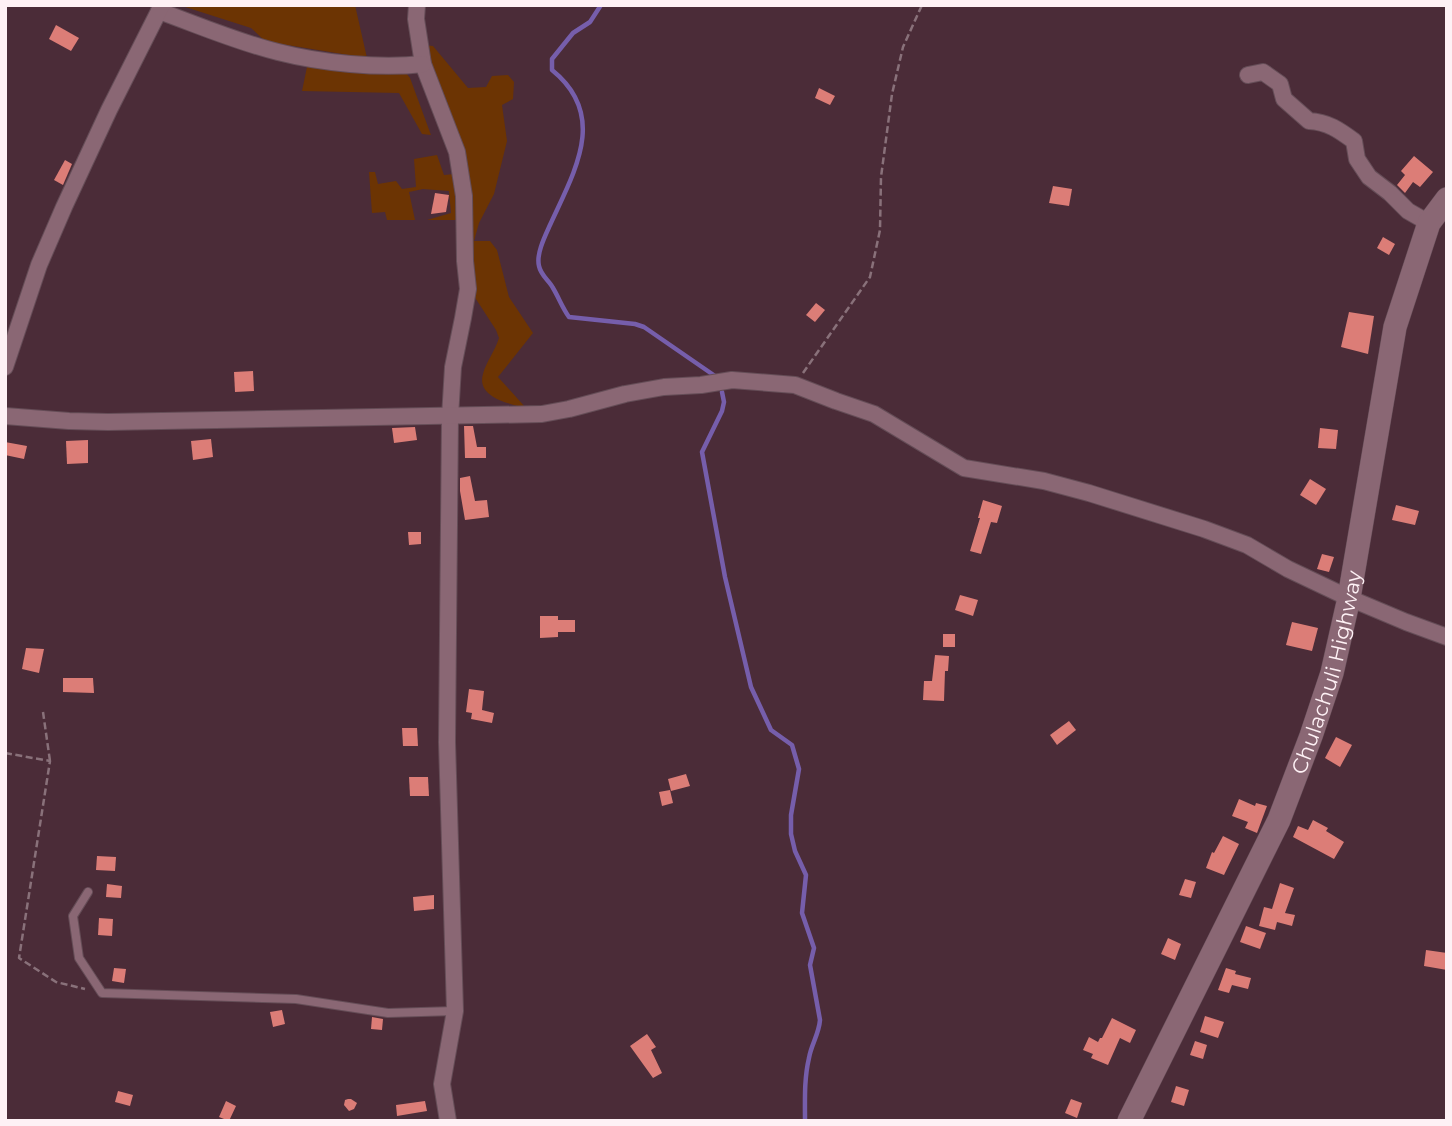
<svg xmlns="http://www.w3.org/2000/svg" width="1452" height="1126" font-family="Montserrat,sans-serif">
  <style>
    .green { fill: #6c3403 }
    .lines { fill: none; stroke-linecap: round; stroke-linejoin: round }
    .stream { stroke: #765eab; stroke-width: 4.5 }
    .building { fill: #dc7d77 }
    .lane-casing { stroke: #654d57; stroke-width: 10 }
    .street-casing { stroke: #654d57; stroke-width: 18 }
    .secondary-casing { stroke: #654d57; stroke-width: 24 }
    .path { stroke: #89717a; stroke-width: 2.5; stroke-dasharray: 7 3.5; stroke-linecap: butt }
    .lane { stroke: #8a6774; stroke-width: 8 }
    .street { stroke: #8a6774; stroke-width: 16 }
    .secondary { stroke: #8a6774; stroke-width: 23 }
    .labels { text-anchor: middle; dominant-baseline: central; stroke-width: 7; stroke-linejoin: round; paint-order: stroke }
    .street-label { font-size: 21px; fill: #fef1f5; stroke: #4b2c38 }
  </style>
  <rect width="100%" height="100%" fill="#4b2c38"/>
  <!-- green -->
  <g class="green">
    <path d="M 179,5 L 355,5 L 367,58 L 281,44 L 274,45 L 264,40 L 251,28 Z"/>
    <path d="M 423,45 L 433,46 L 468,88 L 486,87 L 492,76 L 508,75 L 514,82 L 513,99 L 502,105 L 507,141 L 494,194 L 479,223 L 474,241 L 490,241 L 497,250 L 509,297 L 533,333 L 498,377 L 526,408 C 511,404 476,398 483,374 C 486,362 495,351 499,338 L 496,330 L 474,296 L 450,114 L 448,104 Z"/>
    <path d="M 343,66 L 406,73 L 410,78 L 431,135 L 422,134 L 399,93 L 302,91 L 307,67 Z"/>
    <path d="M 437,155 L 444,175 L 455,174 L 458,208 L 456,220 L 427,220 L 451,213 L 449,191 L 423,189 L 409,192 L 415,220 L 387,220 L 385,212 L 372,213 L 369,172 L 375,172 L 378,184 L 396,181 L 402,189 L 416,187 L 414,159 Z"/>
  </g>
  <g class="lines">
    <!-- stream -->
    <g class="stream">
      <path d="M 601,5 L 590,22 L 573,33 L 552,59 L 552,70 C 609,116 574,172 550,225 C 545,236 536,254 539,266 C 541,276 549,280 553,288 C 559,298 562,307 569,317 L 635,324 L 644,327 L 715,376"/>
      <path d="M 722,392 L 724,402 L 722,411 L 702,452 L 725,577 L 751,687 L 771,730 L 792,745 L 799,769 L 791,815 L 791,834 L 795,851 L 806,875 L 802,913 L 814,948 L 810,965 L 820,1020 C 819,1034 811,1045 809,1058 C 804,1079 805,1100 805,1121"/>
    </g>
  </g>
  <!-- building -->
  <g class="building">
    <path d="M 56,25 L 79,38 L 71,51 L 49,39 Z"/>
    <path d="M 819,88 L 835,96 L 830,105 L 815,98 Z"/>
    <path d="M 1414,156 L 1433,172 L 1420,187 L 1413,182 L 1405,193 L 1397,185 L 1405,175 L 1401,171 Z"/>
    <path d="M 65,160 L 72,164 L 63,185 L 54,180 Z"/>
    <path d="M 1053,186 L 1072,189 L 1069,206 L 1049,203 Z"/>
    <path d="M 435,193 L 449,195 L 446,212 L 431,214 Z"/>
    <path d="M 1383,237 L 1395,244 L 1389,255 L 1377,248 Z"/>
    <path d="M 816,303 L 825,310 L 815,322 L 806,315 Z"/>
    <path d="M 1349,312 L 1374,316 L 1368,354 L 1341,347 Z"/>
    <path d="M 253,371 L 254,391 L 235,392 L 234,372 Z"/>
    <path d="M 464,426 L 473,426 L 477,447 L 486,447 L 486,458 L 465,458 Z"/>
    <path d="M 415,427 L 417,440 L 394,443 L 392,428 Z"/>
    <path d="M 1320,428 L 1338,430 L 1336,449 L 1318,448 Z"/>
    <path d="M 211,439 L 213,457 L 193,460 L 191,441 Z"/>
    <path d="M 88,440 L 88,463 L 67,464 L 66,441 Z"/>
    <path d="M 5,442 L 27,446 L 24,459 L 5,455 Z"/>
    <path d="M 470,476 L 475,501 L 487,500 L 489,517 L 465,520 L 460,491 L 460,478 Z"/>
    <path d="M 1310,479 L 1326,489 L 1316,505 L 1300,495 Z"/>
    <path d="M 983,500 L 1002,506 L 997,523 L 991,522 L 981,554 L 970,551 L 980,518 L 978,518 Z"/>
    <path d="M 1396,505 L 1419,511 L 1415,525 L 1392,520 Z"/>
    <path d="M 408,532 L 421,532 L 421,544 L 409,545 Z"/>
    <path d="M 1322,554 L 1334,557 L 1329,572 L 1317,569 Z"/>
    <path d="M 960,595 L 978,600 L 973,616 L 955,610 Z"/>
    <path d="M 540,616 L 558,616 L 558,620 L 575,620 L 575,632 L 558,632 L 558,637 L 540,638 Z"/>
    <path d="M 1292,622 L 1318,628 L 1312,651 L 1286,645 Z"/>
    <rect x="943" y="634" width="12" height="13"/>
    <path d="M 26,648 L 44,649 L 39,673 L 22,669 Z"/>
    <path d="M 935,655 L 949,656 L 948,671 L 945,671 L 944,701 L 923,700 L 924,681 L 932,681 Z"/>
    <path d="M 63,678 L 93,678 L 94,693 L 63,692 Z"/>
    <path d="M 469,689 L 484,691 L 482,710 L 494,713 L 492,723 L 471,719 L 472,713 L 466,712 Z"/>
    <path d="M 1069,721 L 1076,730 L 1057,745 L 1050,735 Z"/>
    <path d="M 402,728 L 417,728 L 418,746 L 403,746 Z"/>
    <path d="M 1336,737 L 1352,745 L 1340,767 L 1325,758 Z"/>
    <path d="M 686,774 L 690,786 L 671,791 L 668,779 Z"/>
    <path d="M 409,777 L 428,777 L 429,796 L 410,796 Z"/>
    <path d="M 670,790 L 673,803 L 662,806 L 659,792 Z"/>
    <path d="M 1239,799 L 1255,806 L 1256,803 L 1267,806 L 1257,833 L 1245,828 L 1248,822 L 1232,816 Z"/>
    <path d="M 1313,820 L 1328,828 L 1326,831 L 1344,842 L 1334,859 L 1293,837 L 1298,826 L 1308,830 Z"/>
    <path d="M 1223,836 L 1239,844 L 1224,875 L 1206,868 L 1212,852 L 1214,853 Z"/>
    <path d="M 97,856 L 116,857 L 115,871 L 96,870 Z"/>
    <path d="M 1185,879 L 1196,882 L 1191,898 L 1179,895 Z"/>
    <path d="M 1280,883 L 1294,888 L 1285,913 L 1295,915 L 1292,926 L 1277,922 L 1275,930 L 1259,926 L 1264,907 L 1272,909 Z"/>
    <path d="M 107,884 L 122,886 L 121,898 L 106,897 Z"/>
    <path d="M 434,895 L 434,909 L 414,911 L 413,897 Z"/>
    <path d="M 99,918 L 113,919 L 112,936 L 98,935 Z"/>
    <path d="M 1246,926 L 1266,933 L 1260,949 L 1240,942 Z"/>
    <path d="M 1168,938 L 1181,944 L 1175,960 L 1161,954 Z"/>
    <path d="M 1426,950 L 1447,953 L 1447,970 L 1424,966 Z"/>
    <path d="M 114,968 L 126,969 L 124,983 L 112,981 Z"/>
    <path d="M 1226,968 L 1236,971 L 1235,974 L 1251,978 L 1248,989 L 1232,985 L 1229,993 L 1218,990 Z"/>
    <path d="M 282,1010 L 285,1024 L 273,1027 L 270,1012 Z"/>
    <path d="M 1205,1016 L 1224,1022 L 1218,1038 L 1200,1032 Z"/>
    <path d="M 372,1017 L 383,1019 L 382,1030 L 371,1029 Z"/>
    <path d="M 1112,1018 L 1136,1030 L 1130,1043 L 1120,1038 L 1108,1065 L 1091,1058 L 1093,1054 L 1083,1050 L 1089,1037 L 1098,1042 L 1100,1038 L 1102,1038 Z"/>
    <path d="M 647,1034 L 656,1047 L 651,1050 L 662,1073 L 653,1078 L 630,1046 Z"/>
    <path d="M 1195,1041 L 1207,1045 L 1203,1059 L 1190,1055 Z"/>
    <path d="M 1176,1086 L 1189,1090 L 1184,1106 L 1171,1102 Z"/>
    <path d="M 118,1091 L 133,1095 L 130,1106 L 115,1102 Z"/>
    <path d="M 348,1099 L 351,1099 L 357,1103 L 354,1109 L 349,1111 L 344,1105 L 345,1100 Z"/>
    <path d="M 1071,1099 L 1082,1103 L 1077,1118 L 1065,1113 Z"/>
    <path d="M 226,1101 L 236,1106 L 229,1121 L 219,1117 Z"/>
    <path d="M 425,1101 L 427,1111 L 397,1116 L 396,1105 Z"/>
  </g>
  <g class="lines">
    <defs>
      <path id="lane" d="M 88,892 L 73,916 L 79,958 L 102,993 L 296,999 L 388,1013 L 455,1011"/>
      <g id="street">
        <path d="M 417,5 L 416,19 L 423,64 L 457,152 L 464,196 L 465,261 L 468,289 L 463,318 L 453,367 L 450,417 L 447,742 L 455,1011 L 442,1084 L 448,1121"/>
        <path d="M 159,11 C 198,25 237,42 278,52 C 321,63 379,69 423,64"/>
        <path d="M 1248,75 L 1263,72 L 1280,84 L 1284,99 L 1309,121 C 1328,122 1339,130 1354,141 L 1357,159 L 1369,177 L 1390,193 L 1408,211 L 1429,223"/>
        <path d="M 5,367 L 39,265 L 64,207 L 109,110 L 162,5"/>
        <path d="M 5,416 L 69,421 L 108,422 L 542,414 L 569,409 L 625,394 L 664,387 L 701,385 L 732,380 L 795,385 L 836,401 L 874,414 L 964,468 L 1044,481 L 1089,493 L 1204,529 L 1247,545 L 1288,569 L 1349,598 L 1406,622 L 1447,637"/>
      </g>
      <g id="secondary">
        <path id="s1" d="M 1129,1121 L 1279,820 L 1311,736 L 1332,673 L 1349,598 L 1395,327 L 1429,223 L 1447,199"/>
      </g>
    </defs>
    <!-- lane casing -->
    <use href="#lane" class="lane-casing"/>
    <!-- street casing -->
    <use href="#street" class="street-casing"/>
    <!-- secondary casing -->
    <use href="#secondary" class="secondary-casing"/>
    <!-- path -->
    <g class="path">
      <path d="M 803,373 L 870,277 L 880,230 L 881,177 L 892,94 L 903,47 L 922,5"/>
      <path d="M 43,712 L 50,761"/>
      <path d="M 5,753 L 50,761 L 19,958 L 56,982 L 85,989"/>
    </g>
    <!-- lane -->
    <use href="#lane" class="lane"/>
    <!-- street -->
    <use href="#street" class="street"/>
    <!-- secondary -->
    <use href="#secondary" class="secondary"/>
  </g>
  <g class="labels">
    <!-- street labels -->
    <g class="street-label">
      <text stroke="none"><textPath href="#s1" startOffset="492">Chulachuli Highway</textPath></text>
    </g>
  </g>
  <!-- border -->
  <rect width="1452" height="1126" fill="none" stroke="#fef1f5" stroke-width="14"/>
</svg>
